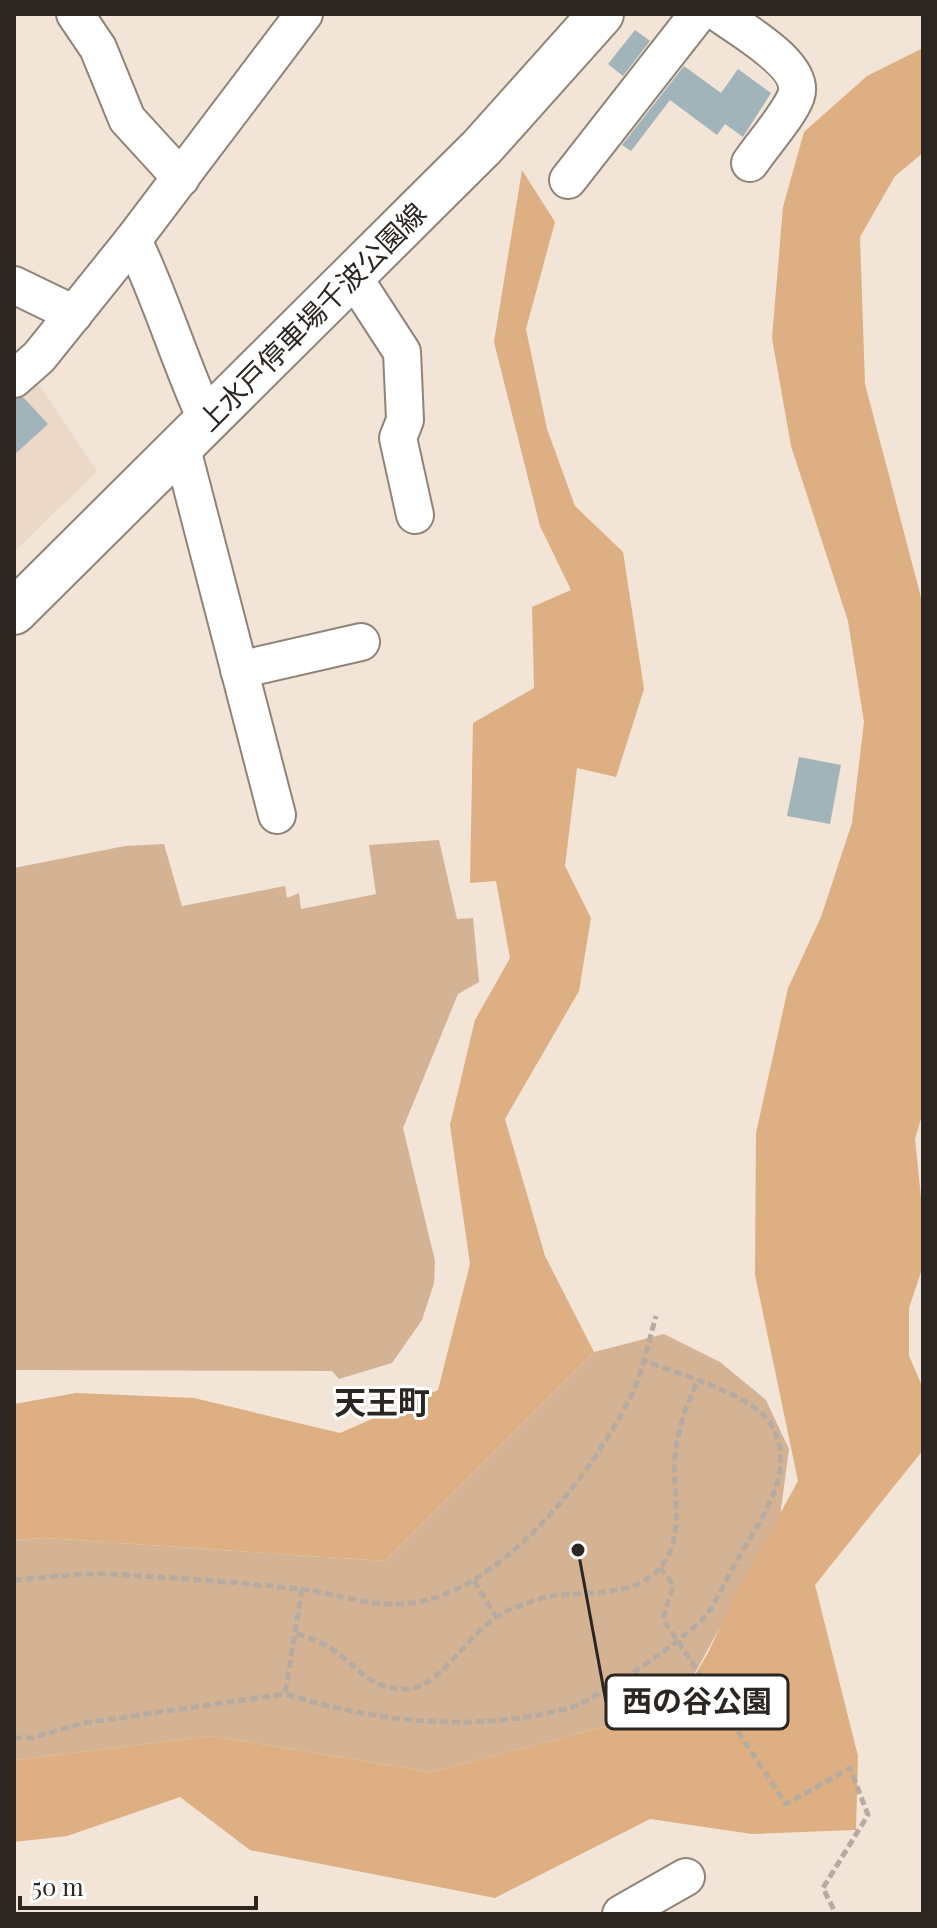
<svg xmlns="http://www.w3.org/2000/svg" width="937" height="1928" font-family="'Playfair Display','Noto Sans JP',serif">
  <style>
    .built { fill: #ecd8c6 }
    .green { fill: #d4b394 }
    .forest { fill: #deaf82 }
    .building { fill: #a0b4b9 }
    .lines { fill: none; stroke-linecap: round; stroke-linejoin: round }
    .minor-casing { stroke: #908377; stroke-width: 40 }
    .major-casing { stroke: #908377; stroke-width: 48 }
    .path { stroke: #b6aba0; stroke-width: 5; stroke-dasharray: 8 4; stroke-linecap: butt }
    .minor { stroke: #fff; stroke-width: 36 }
    .major { stroke: #fff; stroke-width: 44 }
    .labels { text-anchor: middle; dominant-baseline: central; stroke-width: 6; stroke-linejoin: round; paint-order: stroke }
    .street-label { font-size: 28px; fill: #2b2621; stroke: #fff }
    .quarter-label { font-size: 32px; font-weight: bold; fill: #2b2621; stroke: #fff }
    .leader { fill: none; stroke: #2b2621; stroke-width: 3 }
    .callout-dot { fill: #2b2621; stroke: #fff; stroke-width: 3 }
    .callout { fill: #fff; stroke: #2b2621; stroke-width: 3 }
    .callout-label { font-size: 30px; text-anchor: middle; font-weight: bold; fill: #2b2621 }
  </style>
  <rect width="100%" height="100%" fill="#f2e4d6"/>
  <!-- built -->
  <path class="built" d="M 35,379 L 97,471 L 14,552 L 14,397 Z"/>
  <!-- green -->
  <g class="green">
    <path d="M 439,840 L 457,919 L 473,918 L 479,982 L 458,994 L 403,1128 L 435,1261 L 434,1283 L 422,1320 L 392,1363 L 339,1379 L 332,1371 L 14,1370 L 14,868 L 125,846 L 164,844 L 182,906 L 285,886 L 287,898 L 299,893 L 301,909 L 376,894 L 369,845 Z"/>
    <path d="M 664,1334 L 720,1362 L 766,1400 L 789,1449 L 780,1517 L 683,1695 L 627,1721 L 431,1772 L 212,1736 L 14,1760 L 14,1540 L 45,1538 L 385,1561 L 594,1352 Z"/>
  </g>
  <!-- forest -->
  <g class="forest">
    <path d="M 923,48 L 923,153 L 895,176 L 860,237 L 865,384 L 923,605 L 923,1112 L 915,1139 L 923,1217 L 923,1266 L 909,1308 L 909,1356 L 923,1388 L 923,1450 L 815,1585 L 858,1756 L 856,1830 L 752,1834 L 650,1819 L 495,1898 L 250,1850 L 180,1797 L 67,1836 L 14,1842 L 14,1760 L 212,1736 L 431,1772 L 627,1721 L 683,1695 L 708,1653 L 732,1601 L 798,1481 L 755,1275 L 756,1133 L 788,988 L 821,917 L 852,823 L 864,722 L 848,621 L 791,446 L 772,338 L 783,207 L 804,132 L 867,76 Z"/>
    <path d="M 522,170 L 555,222 L 526,329 L 547,429 L 575,506 L 623,552 L 644,689 L 616,777 L 577,768 L 565,866 L 591,918 L 579,991 L 505,1119 L 545,1256 L 594,1352 L 385,1561 L 45,1538 L 14,1540 L 14,1404 L 76,1393 L 194,1398 L 340,1433 L 438,1390 L 470,1264 L 450,1125 L 475,1020 L 510,958 L 496,881 L 470,883 L 473,723 L 534,688 L 532,607 L 571,590 L 540,526 L 494,342 Z"/>
  </g>
  <!-- building -->
  <g class="building">
    <path d="M 635,30 L 650,41 L 623,76 L 608,64 Z"/>
    <path d="M 684,66 L 721,93 L 738,69 L 771,93 L 743,137 L 725,124 L 717,135 L 670,100 L 631,151 L 622,145 Z"/>
    <path d="M 23,397 L 48,424 L 14,455 L 14,399 Z"/>
    <path d="M 799,757 L 841,765 L 830,824 L 787,816 Z"/>
  </g>
  <g class="lines">
    <defs>
      <g id="minor">
        <path d="M 75,14 L 98,48 L 127,119 L 181,178"/>
        <path d="M 720,14 C 741,30 806,65 796,96 C 789,115 762,145 750,163"/>
        <path d="M 568,180 L 698,14"/>
        <path d="M 133,240 C 161,298 179,360 206,419"/>
        <path d="M 352,275 L 402,352 L 405,420 L 398,438 L 415,515"/>
        <path d="M 14,285 L 74,314"/>
        <path d="M 14,379 L 39,357 L 133,240 L 304,14"/>
        <path d="M 181,445 L 277,815"/>
        <path d="M 239,670 L 361,642"/>
        <path d="M 621,1914 L 686,1877"/>
      </g>
      <path id="major" d="M 14,612 L 482,147 L 601,14"/>
    </defs>
    <!-- minor casing -->
    <use href="#minor" class="minor-casing"/>
    <!-- major casing -->
    <use href="#major" class="major-casing"/>
    <!-- path -->
    <g class="path">
      <path d="M 660,1568 L 673,1585 L 663,1619 L 786,1804 L 850,1768 L 868,1815 L 823,1888 L 836,1914"/>
      <path d="M 14,1580 C 44,1578 75,1573 105,1574 C 169,1577 235,1582 299,1589 C 336,1593 375,1609 413,1603 C 503,1589 588,1479 628,1402 C 642,1377 648,1343 656,1316"/>
      <path d="M 474,1581 L 495,1615"/>
      <path d="M 302,1589 L 285,1694 C 377,1722 471,1733 566,1709 C 594,1702 687,1639 706,1615 C 718,1600 726,1579 736,1562 C 759,1521 799,1472 771,1424 C 754,1395 674,1372 642,1360"/>
      <path d="M 297,1634 C 306,1637 317,1640 325,1645 C 357,1662 366,1691 408,1689 C 444,1687 471,1624 511,1609 C 524,1605 538,1598 551,1596 C 590,1591 644,1599 667,1558 C 684,1526 672,1489 675,1456 C 678,1429 686,1405 698,1381"/>
      <path d="M 14,1738 L 31,1738 L 84,1723 L 285,1694"/>
    </g>
    <!-- minor -->
    <use href="#minor" class="minor"/>
    <!-- major -->
    <use href="#major" class="major"/>
  </g>
  <g class="labels">
    <!-- street labels -->
    <g class="street-label">
      <text transform="translate(311 316) rotate(-45)">上水戸停車場千波公園線</text>
    </g>
    <!-- quarter labels -->
    <g class="quarter-label">
      <text x="382" y="1400">天王町</text>
    </g>
  </g>
  <!-- callouts -->
  <path class="leader" d="M578 1550L606 1702"/>
  <circle class="callout-dot" cx="578" cy="1550" r="8"/>
  <rect class="callout" x="606" y="1675" width="182" height="54" rx="8"/>
  <g class="callout-label">
    <text x="697" y="1712">西の谷公園</text>
  </g>
  <!-- border -->
  <rect width="937" height="1928" fill="none" stroke="#2b2621" stroke-width="32"/>
  <!-- scale -->
  <path d="M20 1896v12h236v-12" fill="none" stroke="#2b2621" stroke-width="4"/>
  <text x="32" y="1896" font-size="24" fill="#2b2621" stroke="#ffffff" stroke-width="6" paint-order="stroke">50 m</text>
</svg>
